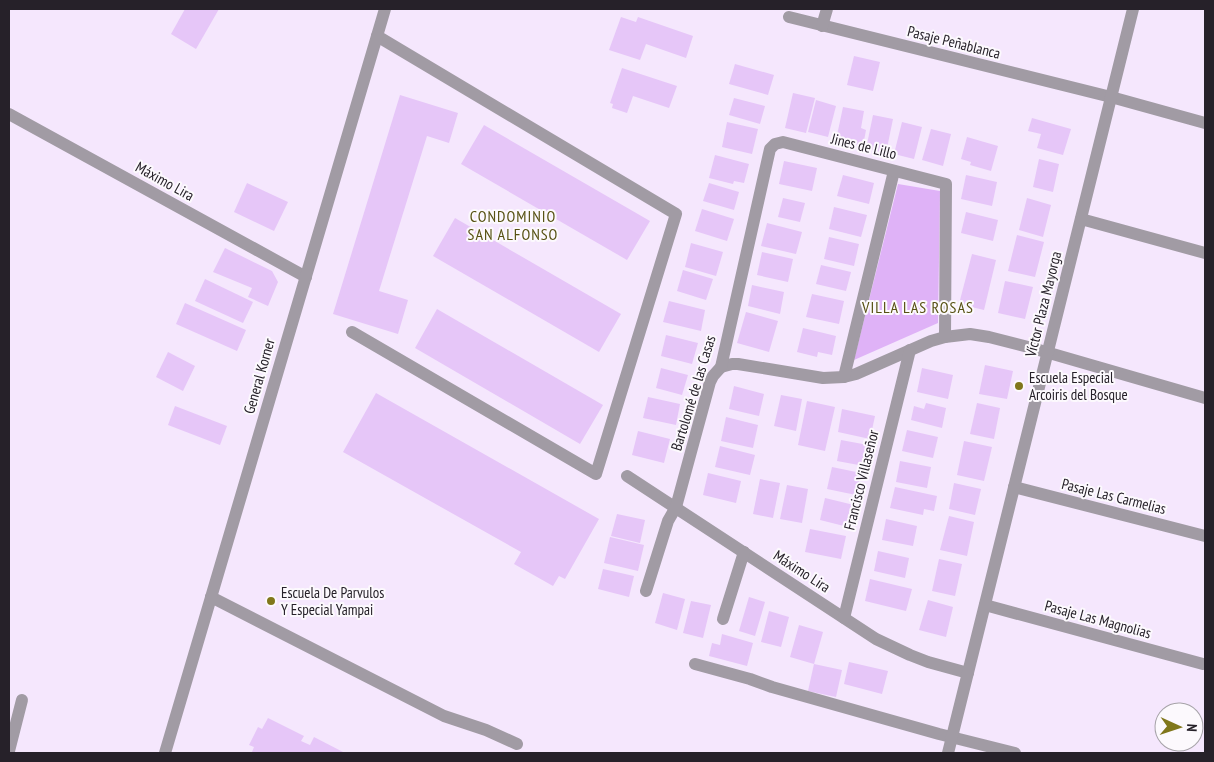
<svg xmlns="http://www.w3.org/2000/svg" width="1214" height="762" font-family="'PT Sans Narrow',sans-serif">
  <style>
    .green { fill: #dfb2f7 }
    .building { fill: #e6c6f8 }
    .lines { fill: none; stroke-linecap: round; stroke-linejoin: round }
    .minor { stroke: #a19ba4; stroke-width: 12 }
    .poi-dot { fill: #80771b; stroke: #fcf9fd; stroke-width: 2 }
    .labels { text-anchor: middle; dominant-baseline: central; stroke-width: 4; stroke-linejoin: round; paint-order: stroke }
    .street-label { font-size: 15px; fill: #262129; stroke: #fcf9fd }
    .poi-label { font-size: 15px; fill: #262129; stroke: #fcf9fd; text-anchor: start }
    .neighbourhood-label { font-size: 16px; letter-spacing: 1px; fill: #575113; stroke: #fcf9fd }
  </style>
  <rect width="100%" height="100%" fill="#f5e7fd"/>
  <!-- green -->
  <path class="green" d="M 898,184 L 940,191 L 938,323 L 854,360 Z"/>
  <!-- building -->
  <g class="building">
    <path d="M 185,9 L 219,9 L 196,49 L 171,34 Z"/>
    <path d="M 621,17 L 636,22 L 638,17 L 693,36 L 686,58 L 646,44 L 640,60 L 609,50 Z"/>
    <path d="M 854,56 L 880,62 L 873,91 L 847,85 Z"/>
    <path d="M 735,64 L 774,75 L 768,95 L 729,84 Z"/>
    <path d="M 622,68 L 677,86 L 669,108 L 633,96 L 627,113 L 612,108 L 613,104 L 610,103 Z"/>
    <path d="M 793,93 L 815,98 L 806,133 L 785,128 Z"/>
    <path d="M 400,95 L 458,113 L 449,143 L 427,136 L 379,291 L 408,300 L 398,334 L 333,314 Z"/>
    <path d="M 734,98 L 765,106 L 760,124 L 729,115 Z"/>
    <path d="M 816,100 L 836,106 L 828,137 L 808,132 Z"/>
    <path d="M 843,107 L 864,111 L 861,128 L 866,130 L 863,146 L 836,140 Z"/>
    <path d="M 873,115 L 893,119 L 886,153 L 866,149 Z"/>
    <path d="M 1032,118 L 1071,129 L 1063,155 L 1037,148 L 1041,134 L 1028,131 Z"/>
    <path d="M 727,122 L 758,129 L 752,154 L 722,147 Z"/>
    <path d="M 902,122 L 922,127 L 914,159 L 894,154 Z"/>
    <path d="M 484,125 L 650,221 L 627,260 L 461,164 Z"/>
    <path d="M 931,129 L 951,134 L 943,166 L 922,160 Z"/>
    <path d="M 967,137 L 998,146 L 991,171 L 970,165 L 971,162 L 961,159 Z"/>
    <path d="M 715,155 L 749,164 L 744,183 L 734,181 L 733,184 L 709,178 Z"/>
    <path d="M 1039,159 L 1059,164 L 1053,192 L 1033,187 Z"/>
    <path d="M 784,161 L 817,168 L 812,191 L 779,184 Z"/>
    <path d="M 843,175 L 874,183 L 869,204 L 837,196 Z"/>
    <path d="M 966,175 L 997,182 L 992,206 L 961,199 Z"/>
    <path d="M 247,183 L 288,202 L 274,231 L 234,212 Z"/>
    <path d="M 709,183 L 739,192 L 734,210 L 703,201 Z"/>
    <path d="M 783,198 L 805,203 L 800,222 L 778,217 Z"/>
    <path d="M 1027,198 L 1051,205 L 1043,237 L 1019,230 Z"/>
    <path d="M 834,207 L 867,215 L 861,237 L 829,229 Z"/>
    <path d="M 702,209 L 734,219 L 727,241 L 695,231 Z"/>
    <path d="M 966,212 L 998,220 L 993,241 L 961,233 Z"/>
    <path d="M 455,218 L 621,314 L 599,352 L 433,256 Z"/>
    <path d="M 767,223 L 802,232 L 796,254 L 761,246 Z"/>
    <path d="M 1017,235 L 1044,242 L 1035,277 L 1008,271 Z"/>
    <path d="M 829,237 L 859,244 L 854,266 L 824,259 Z"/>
    <path d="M 691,243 L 723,252 L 716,276 L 685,267 Z"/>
    <path d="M 225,248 L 272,271 L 278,282 L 268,306 L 248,297 L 252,288 L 213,272 Z"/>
    <path d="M 762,252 L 793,259 L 788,282 L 757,275 Z"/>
    <path d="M 972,254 L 996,260 L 984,310 L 959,304 Z"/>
    <path d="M 821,265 L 851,272 L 846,291 L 816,284 Z"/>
    <path d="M 683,270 L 713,279 L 706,300 L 677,291 Z"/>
    <path d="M 205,279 L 253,302 L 243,323 L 195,301 Z"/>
    <path d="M 1005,281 L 1033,287 L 1025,319 L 998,313 Z"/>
    <path d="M 752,285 L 784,292 L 780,314 L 748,306 Z"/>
    <path d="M 812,294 L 844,301 L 839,324 L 806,317 Z"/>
    <path d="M 669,301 L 705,310 L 701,331 L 663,322 Z"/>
    <path d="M 185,303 L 246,330 L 237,351 L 176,324 Z"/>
    <path d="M 437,309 L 603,405 L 580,444 L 415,348 Z"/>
    <path d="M 746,312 L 778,321 L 769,352 L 737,343 Z"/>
    <path d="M 803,328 L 836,336 L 832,355 L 818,352 L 817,357 L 797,352 Z"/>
    <path d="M 666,335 L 698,343 L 692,364 L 661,356 Z"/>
    <path d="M 168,352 L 195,366 L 183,391 L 156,377 Z"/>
    <path d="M 985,365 L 1013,371 L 1007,399 L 979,394 Z"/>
    <path d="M 661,368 L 688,375 L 682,395 L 656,388 Z"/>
    <path d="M 922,368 L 953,375 L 948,399 L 917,392 Z"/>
    <path d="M 734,386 L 764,394 L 759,416 L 729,409 Z"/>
    <path d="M 376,393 L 599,519 L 565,579 L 559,576 L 553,586 L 514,564 L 521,552 L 343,452 Z"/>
    <path d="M 781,395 L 802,399 L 796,431 L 774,426 Z"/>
    <path d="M 648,397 L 680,404 L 676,425 L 643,418 Z"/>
    <path d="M 807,401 L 835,407 L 825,451 L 798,445 Z"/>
    <path d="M 926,403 L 946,408 L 942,428 L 911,420 L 914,406 L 924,409 Z"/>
    <path d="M 977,403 L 1000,408 L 994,439 L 970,434 Z"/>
    <path d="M 175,406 L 227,426 L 220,445 L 168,425 Z"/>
    <path d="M 842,409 L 875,416 L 870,439 L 838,432 Z"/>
    <path d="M 726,417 L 758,425 L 753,448 L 721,441 Z"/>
    <path d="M 907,430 L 938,437 L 933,458 L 902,451 Z"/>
    <path d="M 638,431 L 670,439 L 664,463 L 632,455 Z"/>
    <path d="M 841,440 L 868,445 L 864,466 L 837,461 Z"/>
    <path d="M 964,441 L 992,447 L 984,481 L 957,475 Z"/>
    <path d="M 720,446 L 755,455 L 750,475 L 715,467 Z"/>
    <path d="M 900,461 L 931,467 L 927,488 L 896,482 Z"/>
    <path d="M 832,467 L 861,473 L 856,495 L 827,489 Z"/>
    <path d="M 708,473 L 741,481 L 736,503 L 703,495 Z"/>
    <path d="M 760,479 L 780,483 L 773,518 L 753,514 Z"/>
    <path d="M 954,483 L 981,489 L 975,515 L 949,509 Z"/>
    <path d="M 787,485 L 808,489 L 802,523 L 780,519 Z"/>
    <path d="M 895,487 L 937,496 L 934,511 L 924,509 L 923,515 L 890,508 Z"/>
    <path d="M 825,498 L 854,505 L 848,527 L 820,520 Z"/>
    <path d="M 617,514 L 645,520 L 640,543 L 611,536 Z"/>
    <path d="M 949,516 L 974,522 L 967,556 L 940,550 Z"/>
    <path d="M 886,519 L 917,526 L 913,546 L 882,540 Z"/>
    <path d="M 810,529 L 846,536 L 841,559 L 805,552 Z"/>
    <path d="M 610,537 L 644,545 L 638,571 L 604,563 Z"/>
    <path d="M 878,551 L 909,558 L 905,578 L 874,571 Z"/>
    <path d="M 939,559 L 962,564 L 955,596 L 932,591 Z"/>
    <path d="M 603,569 L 634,576 L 629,597 L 598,589 Z"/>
    <path d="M 870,579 L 912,589 L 906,611 L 865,601 Z"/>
    <path d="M 663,593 L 685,599 L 677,630 L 655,623 Z"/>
    <path d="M 749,597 L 765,602 L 755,636 L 739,631 Z"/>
    <path d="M 928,600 L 953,607 L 946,637 L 919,630 Z"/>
    <path d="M 691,601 L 711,605 L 703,638 L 683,633 Z"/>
    <path d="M 769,611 L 789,617 L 781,647 L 761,642 Z"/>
    <path d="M 799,625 L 823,632 L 814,664 L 790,657 Z"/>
    <path d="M 722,634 L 753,643 L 747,666 L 709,656 L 712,643 L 720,645 Z"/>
    <path d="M 849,662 L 888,671 L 882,694 L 844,684 Z"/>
    <path d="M 814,664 L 842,670 L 836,697 L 808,691 Z"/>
    <path d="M 268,718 L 304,736 L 301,741 L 310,745 L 314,737 L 345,753 L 254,753 L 252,752 L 254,747 L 249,745 L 258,727 L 262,729 Z"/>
  </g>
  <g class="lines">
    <!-- minor -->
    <g class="minor">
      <path d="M 789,17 L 1111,97 L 1205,123"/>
      <path d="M 822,26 L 827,9"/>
      <path d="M 9,114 L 306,277"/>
      <path d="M 1081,219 L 1205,253"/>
      <path d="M 352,332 L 596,474 L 676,214 L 377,36"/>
      <path d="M 721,367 L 732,364 L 738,364 L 823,378 L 844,377 L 856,374 L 931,341 L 945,337 L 970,334 L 989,337 L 1032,348 L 1205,398"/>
      <path d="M 844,377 L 894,171"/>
      <path d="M 627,476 L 876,639 L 910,655 L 928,662 L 968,673"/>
      <path d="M 1014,487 L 1205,536"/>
      <path d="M 646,591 L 668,521 L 676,507 L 710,382 L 713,376 L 721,367 L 770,149 L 775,144 L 783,142 L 946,184 L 945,337"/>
      <path d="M 211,597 L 444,716 L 486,730 L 517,744"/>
      <path d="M 985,605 L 1203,664"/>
      <path d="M 844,618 L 910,350"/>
      <path d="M 723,619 L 744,552"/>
      <path d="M 695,664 L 750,679 L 772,687 L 939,734 L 1015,753"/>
      <path d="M 9,751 L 22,700"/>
      <path d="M 165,753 L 385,9"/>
      <path d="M 948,753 L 1133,9"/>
    </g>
  </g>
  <!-- markers -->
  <g class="poi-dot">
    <circle cx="1019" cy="386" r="5"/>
    <circle cx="271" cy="601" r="5"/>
  </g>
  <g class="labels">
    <!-- street labels -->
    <g class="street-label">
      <text transform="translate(954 42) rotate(14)">Pasaje Peñablanca</text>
      <text transform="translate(864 146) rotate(14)">Jines de Lillo</text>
      <text transform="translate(165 181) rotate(29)">Máximo Lira</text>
      <text transform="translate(1043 304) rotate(-76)">Víctor Plaza Mayorga</text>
      <text transform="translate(259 376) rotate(-74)">General Korner</text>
      <text transform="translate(693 393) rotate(-73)">Bartolomé de las Casas</text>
      <text transform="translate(861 480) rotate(-76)">Francisco Villaseñor</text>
      <text transform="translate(1114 496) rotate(14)">Pasaje Las Carmelias</text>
      <text transform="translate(802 571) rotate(33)">Máximo Lira</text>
      <text transform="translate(1098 619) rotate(15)">Pasaje Las Magnolias</text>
    </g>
    <!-- poi labels -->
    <g class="poi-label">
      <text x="1029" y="377">Escuela Especial<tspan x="1029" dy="17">Arcoiris del Bosque</tspan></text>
      <text x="281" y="592">Escuela De Parvulos<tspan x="281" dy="17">Y Especial Yampai</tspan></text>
    </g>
    <!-- neighbourhood labels -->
    <g class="neighbourhood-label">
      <text x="513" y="216">CONDOMINIO<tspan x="513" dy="18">SAN ALFONSO</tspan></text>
      <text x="918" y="307">VILLA LAS ROSAS</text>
    </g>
  </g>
  <!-- border -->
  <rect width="1214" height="762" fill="none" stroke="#262129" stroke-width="20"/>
  <!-- north arrow -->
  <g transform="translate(1179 727) rotate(93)"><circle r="24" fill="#fcf9fd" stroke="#a6a3a8"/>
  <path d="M0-4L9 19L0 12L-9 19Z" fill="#80771b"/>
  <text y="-8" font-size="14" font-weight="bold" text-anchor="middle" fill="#262129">N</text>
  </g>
</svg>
